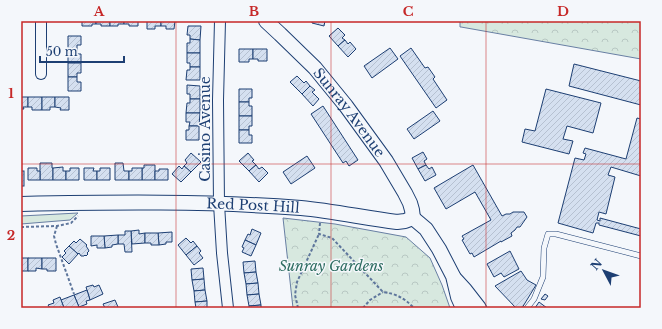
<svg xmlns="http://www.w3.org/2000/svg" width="662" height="329" font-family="'Libre Baskerville',serif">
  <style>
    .green { fill: #d7e8df; stroke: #687fa3 }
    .forest { fill: url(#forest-crowns); stroke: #687fa3 }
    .building { fill: url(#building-hatch); stroke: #1d3f73 }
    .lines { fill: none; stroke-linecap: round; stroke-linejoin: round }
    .lane-casing { stroke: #1d3f73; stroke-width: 6 }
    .street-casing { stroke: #1d3f73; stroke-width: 12 }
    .secondary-casing { stroke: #1d3f73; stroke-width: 16 }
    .path { stroke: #5e769c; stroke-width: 2; stroke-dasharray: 3 2; stroke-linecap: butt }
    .lane { stroke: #f4f7fb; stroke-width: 5 }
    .street { stroke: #f4f7fb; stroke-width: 10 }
    .secondary { stroke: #f4f7fb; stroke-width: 14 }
    .grid { fill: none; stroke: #c62828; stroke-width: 1; stroke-opacity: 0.55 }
    .labels { text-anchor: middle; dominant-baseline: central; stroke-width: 3; stroke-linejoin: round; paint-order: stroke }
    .street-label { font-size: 14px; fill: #1d3f73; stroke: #f4f7fb }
    .park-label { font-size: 14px; font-style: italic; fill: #2c6c60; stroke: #f4f7fb }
    .neatline { fill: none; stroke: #c62828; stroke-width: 1.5 }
    .grid-label { font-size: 13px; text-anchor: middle; font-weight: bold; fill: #c62828 }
  </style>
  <defs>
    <pattern id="forest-crowns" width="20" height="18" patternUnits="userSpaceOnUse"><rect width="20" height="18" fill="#d7e8df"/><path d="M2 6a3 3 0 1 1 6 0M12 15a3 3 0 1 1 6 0" fill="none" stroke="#b8c8c3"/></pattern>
    <pattern id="building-hatch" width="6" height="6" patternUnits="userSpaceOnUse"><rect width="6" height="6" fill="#d5e0f0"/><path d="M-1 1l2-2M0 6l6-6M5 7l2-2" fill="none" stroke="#b6c1d1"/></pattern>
  </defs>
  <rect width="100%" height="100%" fill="#f4f7fb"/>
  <!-- green -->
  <path class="green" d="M 78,213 L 70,220 L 21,224 L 21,216 Z"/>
  <!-- forest -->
  <g class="forest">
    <path d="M 460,21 L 641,21 L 641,59 L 461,27 L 460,27 Z"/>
    <path d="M 283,218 L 335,224 L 406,237 L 430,258 L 442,285 L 450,308 L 293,308 Z"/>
  </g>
  <!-- building -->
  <g class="building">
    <path d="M 82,21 L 96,21 L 96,24 L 92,24 L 92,26 L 82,26 Z"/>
    <path d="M 96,21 L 110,21 L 110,26 L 101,26 L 101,24 L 96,24 Z"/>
    <path d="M 110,21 L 124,21 L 124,24 L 118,24 L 118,26 L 110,26 Z"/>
    <path d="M 124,21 L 138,21 L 138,26 L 129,26 L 129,24 L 124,24 Z"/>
    <path d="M 147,21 L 161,21 L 161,26 L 155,26 L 155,29 L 147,29 Z"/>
    <path d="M 161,21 L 175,21 L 174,29 L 166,29 L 166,26 L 161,26 Z"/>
    <path d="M 312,21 L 325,21 L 324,26 L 312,23 Z"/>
    <path d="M 188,26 L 201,26 L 200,40 L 190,39 L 190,35 L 187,35 Z"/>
    <path d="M 338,28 L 345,35 L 342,38 L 345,40 L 338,46 L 329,36 Z"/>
    <path d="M 68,36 L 81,36 L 81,45 L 77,45 L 77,50 L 68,50 Z"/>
    <path d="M 190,39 L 200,40 L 200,53 L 187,53 L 187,43 L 190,43 Z"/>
    <path d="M 345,40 L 348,44 L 350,42 L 356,49 L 348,57 L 338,46 Z"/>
    <path d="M 390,48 L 398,59 L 372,78 L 364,66 Z"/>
    <path d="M 411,48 L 425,68 L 428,67 L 435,77 L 433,79 L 447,100 L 436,108 L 400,56 Z"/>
    <path d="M 239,49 L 253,49 L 253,59 L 249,59 L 249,62 L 239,62 Z"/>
    <path d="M 253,49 L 267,49 L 267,61 L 258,61 L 258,59 L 253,59 Z"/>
    <path d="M 68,50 L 77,50 L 77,54 L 81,54 L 81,63 L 68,63 Z"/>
    <path d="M 187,53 L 200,53 L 200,67 L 190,67 L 190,63 L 187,63 Z"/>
    <path d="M 68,63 L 81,63 L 81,73 L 77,73 L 77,77 L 68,77 Z"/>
    <path d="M 574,64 L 641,81 L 641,105 L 569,86 Z"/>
    <path d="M 190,67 L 200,67 L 200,80 L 186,80 L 187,70 L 190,70 Z"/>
    <path d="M 297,76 L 304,83 L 306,81 L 310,86 L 302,94 L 290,82 Z"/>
    <path d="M 68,77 L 77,77 L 77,82 L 81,82 L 81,91 L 68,91 Z"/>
    <path d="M 187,85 L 200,86 L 200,99 L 190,99 L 190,94 L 187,94 Z"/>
    <path d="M 310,86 L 315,90 L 312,92 L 319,99 L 313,106 L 302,94 Z"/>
    <path d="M 239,89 L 252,89 L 252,98 L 249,98 L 249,102 L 239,102 Z"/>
    <path d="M 546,89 L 601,103 L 593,133 L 567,126 L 563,139 L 573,141 L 569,154 L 522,142 L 525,129 L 535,131 Z"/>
    <path d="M 21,97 L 28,97 L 28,107 L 23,107 L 24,109 L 21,109 Z"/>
    <path d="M 28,97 L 42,97 L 42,110 L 32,110 L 32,107 L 28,107 Z"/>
    <path d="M 42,97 L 55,97 L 55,107 L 50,107 L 50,110 L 42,110 Z"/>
    <path d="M 55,97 L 69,97 L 69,110 L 60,110 L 61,108 L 55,107 Z"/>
    <path d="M 190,99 L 200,99 L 200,113 L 186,113 L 187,103 L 190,103 Z"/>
    <path d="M 239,102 L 249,102 L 249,106 L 252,106 L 252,116 L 239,116 Z"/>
    <path d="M 323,106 L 358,160 L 349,166 L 346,161 L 343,163 L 311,114 Z"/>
    <path d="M 433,111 L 440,121 L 414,139 L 407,129 Z"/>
    <path d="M 186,113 L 200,113 L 199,126 L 189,126 L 190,122 L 186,122 Z"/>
    <path d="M 239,116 L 252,116 L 252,126 L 249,126 L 249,130 L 239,130 Z"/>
    <path d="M 637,118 L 641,119 L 641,176 L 611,167 L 608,175 L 615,177 L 606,214 L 599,212 L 597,220 L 600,221 L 600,218 L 641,229 L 641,236 L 599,225 L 599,223 L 596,223 L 593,233 L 558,223 L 575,158 L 584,160 L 586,154 L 583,153 L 585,148 L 626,159 Z"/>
    <path d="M 189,126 L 199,126 L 199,140 L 186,140 L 186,130 L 189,130 Z"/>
    <path d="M 239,130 L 249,130 L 249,135 L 252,135 L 252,143 L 239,143 Z"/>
    <path d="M 423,152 L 427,159 L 424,161 L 426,165 L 418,169 L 412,158 Z"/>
    <path d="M 191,153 L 201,162 L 191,172 L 184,166 L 187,163 L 185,160 Z"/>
    <path d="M 248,153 L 254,160 L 252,161 L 256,165 L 249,171 L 239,161 Z"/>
    <path d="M 307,156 L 315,168 L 291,184 L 283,172 Z"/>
    <path d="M 40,163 L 52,163 L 52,168 L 53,168 L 53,180 L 40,180 Z"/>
    <path d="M 115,163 L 123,163 L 124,171 L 129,171 L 129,180 L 115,180 Z"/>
    <path d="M 144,165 L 155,165 L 155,180 L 142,180 L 142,168 L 144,168 Z"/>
    <path d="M 256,165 L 259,169 L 262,167 L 268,173 L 259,182 L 249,171 Z"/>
    <path d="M 426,165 L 429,169 L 432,167 L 436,175 L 425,181 L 418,169 Z"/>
    <path d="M 473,165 L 502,216 L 506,214 L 510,214 L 513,212 L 524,212 L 527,217 L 520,227 L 517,227 L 515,230 L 511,233 L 512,236 L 501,242 L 501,241 L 474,257 L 472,253 L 470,254 L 462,240 L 464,239 L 462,236 L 491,220 L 475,192 L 446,209 L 434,188 Z"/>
    <path d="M 179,166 L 182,169 L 184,166 L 191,172 L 181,182 L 172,174 Z"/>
    <path d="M 63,167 L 63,171 L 66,171 L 66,180 L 53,180 L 53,168 Z"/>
    <path d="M 28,168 L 37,168 L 37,171 L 40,171 L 40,180 L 28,180 Z"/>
    <path d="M 70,168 L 79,168 L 79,180 L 66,180 L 66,171 L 70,171 Z"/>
    <path d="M 84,168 L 94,168 L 93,171 L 97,171 L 97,180 L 84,180 Z"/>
    <path d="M 100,168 L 110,168 L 110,180 L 97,180 L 97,171 L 100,171 Z"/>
    <path d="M 132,168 L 142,168 L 142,180 L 129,180 L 129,171 L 132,171 Z"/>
    <path d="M 159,169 L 168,169 L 168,180 L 155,180 L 155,171 L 159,171 Z"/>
    <rect x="21" y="171" width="3" height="15"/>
    <path d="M 252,229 L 261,233 L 256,245 L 245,240 L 248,234 L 250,235 Z"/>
    <path d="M 139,230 L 139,234 L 145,233 L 145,243 L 132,244 L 131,231 Z"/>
    <path d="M 125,231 L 131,231 L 132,252 L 125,252 L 124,244 L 118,244 L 118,235 L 125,235 Z"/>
    <path d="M 172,232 L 172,242 L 166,242 L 166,244 L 159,245 L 158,233 Z"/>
    <path d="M 145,233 L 158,233 L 159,245 L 151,245 L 151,243 L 145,243 Z"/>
    <path d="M 118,235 L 118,244 L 112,245 L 112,247 L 105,248 L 104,236 Z"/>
    <path d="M 91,236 L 104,236 L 105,248 L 97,248 L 97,245 L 91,246 Z"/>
    <path d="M 186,238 L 191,243 L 193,241 L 197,246 L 186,255 L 178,245 Z"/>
    <path d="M 80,239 L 87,245 L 86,246 L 88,249 L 89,251 L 87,253 L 88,254 L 86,256 L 85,255 L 84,256 L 81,256 L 79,253 L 78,254 L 69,246 L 74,241 L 76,243 Z"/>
    <path d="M 245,240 L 256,245 L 251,256 L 242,252 L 244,248 L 242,247 Z"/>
    <path d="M 69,246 L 78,254 L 69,264 L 62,257 L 66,253 L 64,251 Z"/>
    <path d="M 197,246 L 201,251 L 199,253 L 203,258 L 194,265 L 186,255 Z"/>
    <path d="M 510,251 L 519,269 L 504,277 L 501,273 L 494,277 L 487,264 Z"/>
    <rect x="21" y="258" width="7" height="13"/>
    <path d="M 28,258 L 42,258 L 42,269 L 36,268 L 36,271 L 28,271 Z"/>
    <path d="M 42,258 L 56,258 L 56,271 L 47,271 L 47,269 L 42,269 Z"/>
    <path d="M 255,261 L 256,272 L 244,273 L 243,262 Z"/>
    <path d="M 203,268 L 204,279 L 192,280 L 191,269 Z"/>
    <path d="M 521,271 L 527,280 L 536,285 L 522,308 L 516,308 L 495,286 Z"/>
    <path d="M 256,272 L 258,283 L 246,284 L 244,273 Z"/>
    <path d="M 204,279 L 205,290 L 194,291 L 192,280 Z"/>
    <path d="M 258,283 L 259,294 L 247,295 L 246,284 Z"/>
    <path d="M 93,285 L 94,287 L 99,285 L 103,294 L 90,300 L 86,287 Z"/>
    <path d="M 87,290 L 90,300 L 86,301 L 87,304 L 79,307 L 74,295 Z"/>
    <path d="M 205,290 L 207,301 L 195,302 L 194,291 Z"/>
    <path d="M 259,294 L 261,305 L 249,306 L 247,295 Z"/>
    <path d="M 545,294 L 548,296 L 545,300 L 541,299 Z"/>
    <path d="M 74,295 L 79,307 L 76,308 L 64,308 L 61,300 Z"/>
    <path d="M 60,297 L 64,308 L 50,308 L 48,305 L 54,303 L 53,300 Z"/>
    <path d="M 115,300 L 118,307 L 115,308 L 105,308 L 103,304 Z"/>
    <path d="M 207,301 L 207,308 L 196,308 L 195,302 Z"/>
    <path d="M 539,302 L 547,308 L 535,308 Z"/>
    <path d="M 261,305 L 261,308 L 249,308 L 249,306 Z"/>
  </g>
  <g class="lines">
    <defs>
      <path id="lane" d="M 527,308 L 534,299 L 543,277 L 544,248 L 548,234 L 556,234 L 641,256"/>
      <g id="street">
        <path d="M 220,21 L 218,100 L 219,204 L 222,253 L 228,308"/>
        <path d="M 41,74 L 41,21"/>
      </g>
      <g id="secondary">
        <path id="s1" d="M 266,21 L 280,34 L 315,68 L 346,106 L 386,161 L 405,193 L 410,203 L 412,210 L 413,218"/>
        <path id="s2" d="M 21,204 C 114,202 208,201 301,208 C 333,211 365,218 397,222 L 405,221 L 413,218"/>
        <path d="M 413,218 L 426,229 L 439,249 L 453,276 L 458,297 L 463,308"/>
        <path d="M 454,278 L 465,290 L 479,308"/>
      </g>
    </defs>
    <!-- lane casing -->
    <use href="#lane" class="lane-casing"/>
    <!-- street casing -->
    <use href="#street" class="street-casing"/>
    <!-- secondary casing -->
    <use href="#secondary" class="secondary-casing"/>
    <!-- path -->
    <g class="path">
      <path d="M 320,223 L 319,234 L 332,238 L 383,292 C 397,294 404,298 414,308"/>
      <path d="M 57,226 L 54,236 L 56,244 L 74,294"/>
      <path d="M 21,227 L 57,226 L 71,223 L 78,216"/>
      <path d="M 298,308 L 295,295 L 297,282 L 319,234"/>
      <path d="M 363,308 L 370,300 L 383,292"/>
    </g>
    <!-- lane -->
    <use href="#lane" class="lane"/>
    <!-- street -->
    <use href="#street" class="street"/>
    <!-- secondary -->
    <use href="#secondary" class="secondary"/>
  </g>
  <!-- grid -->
  <path class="grid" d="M 176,21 L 176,308M 331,21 L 331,308M 486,21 L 486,308M 21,164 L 641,164"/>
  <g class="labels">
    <!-- street labels -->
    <g class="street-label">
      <text stroke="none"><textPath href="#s1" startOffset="124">Sunray Avenue</textPath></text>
      <text transform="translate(205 129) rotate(-90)">Casino Avenue</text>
      <text stroke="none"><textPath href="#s2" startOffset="232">Red Post Hill</textPath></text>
    </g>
    <!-- park labels -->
    <g class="park-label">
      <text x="331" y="266">Sunray Gardens</text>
    </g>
  </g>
  <!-- border -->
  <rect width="662" height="329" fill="none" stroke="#f4f7fb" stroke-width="44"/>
  <!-- north arrow -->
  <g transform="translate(604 271) rotate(311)" stroke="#f4f7fb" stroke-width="3" paint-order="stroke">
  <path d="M0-3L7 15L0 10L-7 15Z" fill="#1d3f73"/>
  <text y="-6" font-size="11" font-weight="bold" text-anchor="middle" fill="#1d3f73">N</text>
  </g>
  <!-- scale -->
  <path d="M40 56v6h84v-6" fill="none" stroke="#1d3f73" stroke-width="2"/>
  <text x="46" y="56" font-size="12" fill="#1d3f73" stroke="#f4f7fb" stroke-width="3" paint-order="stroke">50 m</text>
  <rect x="22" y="22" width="618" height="285" class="neatline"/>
  <g class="grid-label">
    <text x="99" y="16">A</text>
    <text x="254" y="16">B</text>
    <text x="408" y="16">C</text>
    <text x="563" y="16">D</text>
    <text x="11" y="98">1</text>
    <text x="11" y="240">2</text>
  </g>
</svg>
